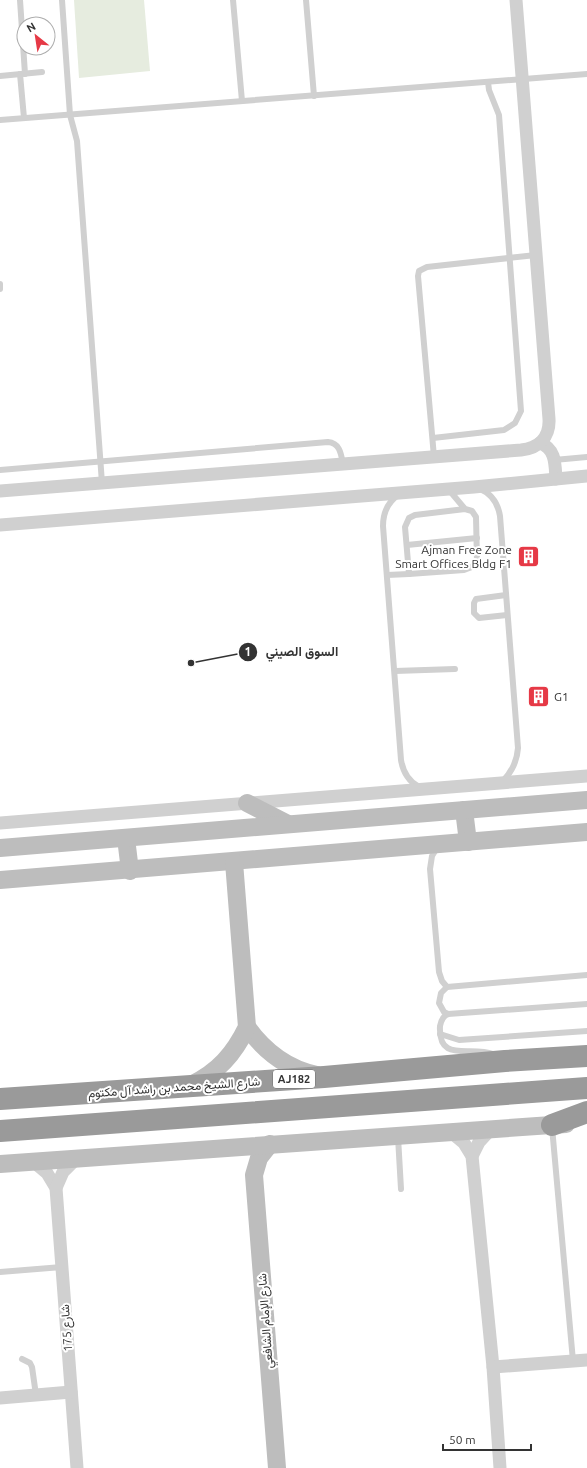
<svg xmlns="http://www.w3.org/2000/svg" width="587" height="1468" font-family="Ubuntu,Vazirmatn,sans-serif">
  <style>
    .green { fill: #e6ecdf }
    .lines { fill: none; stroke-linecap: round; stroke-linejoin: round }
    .lane { stroke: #d0d0d0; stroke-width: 6 }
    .street { stroke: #d0d0d0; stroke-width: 13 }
    .secondary { stroke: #bdbdbd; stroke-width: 18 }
    .highway { stroke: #9a9a9a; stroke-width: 22 }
    .labels { text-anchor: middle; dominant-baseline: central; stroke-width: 4; stroke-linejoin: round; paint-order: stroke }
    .shield { fill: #fff; stroke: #707070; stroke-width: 1 }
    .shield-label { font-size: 11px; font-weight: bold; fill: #333 }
    .poi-label { font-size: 12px; fill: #333; stroke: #fff; text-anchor: end }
    .street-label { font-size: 12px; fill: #333; stroke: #fff }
    .leader { fill: none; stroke: #333; stroke-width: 1.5 }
    .callout-dot { fill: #333; stroke: #fff; stroke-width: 1.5 }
    .mark-label { font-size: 12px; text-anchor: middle; font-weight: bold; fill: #fff }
    .callout-label { font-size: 13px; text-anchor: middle; font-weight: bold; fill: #333; stroke: #fff; stroke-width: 4; stroke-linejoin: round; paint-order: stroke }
  </style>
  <rect width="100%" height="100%" fill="#fff"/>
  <!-- green -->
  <path class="green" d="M 74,0 L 144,0 L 150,71 L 79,78 Z"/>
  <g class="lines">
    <!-- lane -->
    <g class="lane">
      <path d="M 20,0 L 25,74"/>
      <path d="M 62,0 L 70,115 L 77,141 L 102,483"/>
      <path d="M 233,0 L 242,101"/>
      <path d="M 306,0 L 314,96"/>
      <path d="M 20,74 L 24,118"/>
      <path d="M 0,76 L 42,72"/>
      <path d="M 0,120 L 587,74"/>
      <path d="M 0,284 L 0,289"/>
      <path d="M 433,438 L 504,430 L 515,423 L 521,411 L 499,115 L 489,90 L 488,82"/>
      <path d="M 434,457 L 418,276 L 419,271 L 427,267 L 536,255"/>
      <path d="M 554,460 L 587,457"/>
      <path d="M 0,470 L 328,442 C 340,443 341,454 343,464"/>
      <path d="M 480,489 C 492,494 498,504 500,516 L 518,748 C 517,762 512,772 502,782"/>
      <path d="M 449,490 L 465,509 L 472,511 L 476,517 L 477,561 L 472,567 L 464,570 L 409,574 L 405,527 L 409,518 L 415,515 L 465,509"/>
      <path d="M 398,495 C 387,503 383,513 383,526 L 401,760 C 403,772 408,781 419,787"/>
      <path d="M 407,545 L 477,538"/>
      <path d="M 387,575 L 409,574"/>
      <path d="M 506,595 L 476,599 L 474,603 L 474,613 L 479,618 L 507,615"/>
      <path d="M 395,671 L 455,669"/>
      <path d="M 437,848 L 432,856 L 430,869 L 439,972 L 442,981 L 447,987"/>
      <path d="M 448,1014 L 444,1012 L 439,1003 L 441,993 L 447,987 L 587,975"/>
      <path d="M 440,1034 L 459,1040 L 587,1031"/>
      <path d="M 493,1054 C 470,1045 438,1064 440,1026 C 441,1021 443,1016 448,1014 L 587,1004"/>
      <path d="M 552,1127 L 573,1361"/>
      <path d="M 398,1137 L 401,1189"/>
      <path d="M 0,1272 L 62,1267"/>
      <path d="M 22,1359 L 30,1363 L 32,1367 L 36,1395"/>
    </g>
    <!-- street -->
    <g class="street">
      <path d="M 540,443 C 556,449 555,464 556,479"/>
      <path d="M 0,491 L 521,450 C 539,448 550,437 549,419 L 516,0"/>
      <path d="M 0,525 L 474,487 L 587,476"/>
      <path d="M 0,823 L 587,776"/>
      <path d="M 452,1133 L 464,1143 L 472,1156 L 493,1367 L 500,1468"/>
      <path d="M 472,1156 L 479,1142 L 490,1130"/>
      <path d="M 34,1162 L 47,1173 L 56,1188 L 77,1468"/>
      <path d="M 56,1188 L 63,1172 L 76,1159"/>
      <path d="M 493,1367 L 587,1360"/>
      <path d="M 0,1398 L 71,1392"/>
    </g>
    <!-- secondary -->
    <g class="secondary">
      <path d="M 247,803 L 288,824"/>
      <path d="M 464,810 L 468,842"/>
      <path d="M 126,838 L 130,871"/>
      <path d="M 0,848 L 587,800"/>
      <path d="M 0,880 L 587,832"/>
      <path d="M 247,1027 C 265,1052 287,1069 317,1075"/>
      <path d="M 191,1085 C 218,1072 234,1054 247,1027 L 234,862"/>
      <path d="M 270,1144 L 259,1158 L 254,1175 L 277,1468"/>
      <path d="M 0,1164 L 566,1124"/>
    </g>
    <!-- highway -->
    <g class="highway">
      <path d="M 0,1099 L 324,1077 L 505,1061 L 587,1056"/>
      <path d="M 552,1125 L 587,1112"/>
      <path d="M 0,1131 L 587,1088"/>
    </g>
  </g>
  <!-- icons -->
  <defs>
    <symbol id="building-square" viewBox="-11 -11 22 22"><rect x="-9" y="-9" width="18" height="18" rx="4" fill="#e63946" stroke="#fff"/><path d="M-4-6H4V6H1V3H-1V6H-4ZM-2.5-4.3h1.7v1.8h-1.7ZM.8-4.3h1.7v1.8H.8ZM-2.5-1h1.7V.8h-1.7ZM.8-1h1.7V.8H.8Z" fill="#fff"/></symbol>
  </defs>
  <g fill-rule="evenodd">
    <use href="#building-square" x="516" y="544" width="25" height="25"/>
    <use href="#building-square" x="526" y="684" width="25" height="25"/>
  </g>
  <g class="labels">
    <!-- shield labels -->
    <rect class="shield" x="273" y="1070" width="42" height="18" rx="3"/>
    <g class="shield-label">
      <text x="294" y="1079">AJ182</text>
    </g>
    <!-- poi labels -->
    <g class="poi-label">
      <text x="512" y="549">Ajman Free Zone<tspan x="512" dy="14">Smart Offices Bldg F1</tspan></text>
      <text x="554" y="696" text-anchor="start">G1</text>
    </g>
    <!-- street labels -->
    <g class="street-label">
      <text transform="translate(174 1087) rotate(-4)">شارع الشيخ محمد بن راشد آل مكتوم</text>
      <text transform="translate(265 1321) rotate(-94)">شارع الإمام الشافعي</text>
      <text transform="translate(66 1328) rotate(-94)">شارع 175</text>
    </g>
  </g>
  <!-- callouts -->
  <path class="leader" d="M191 663L248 652"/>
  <g class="callout-dot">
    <circle cx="191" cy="663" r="4"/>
    <circle cx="248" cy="652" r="10"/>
  </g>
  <g class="mark-label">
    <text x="248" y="656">1</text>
  </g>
  <g class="callout-label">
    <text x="302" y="656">السوق الصيني</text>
  </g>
  <!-- north arrow -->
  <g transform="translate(36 36) rotate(330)"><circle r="19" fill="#ffffff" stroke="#adadad"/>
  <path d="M0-3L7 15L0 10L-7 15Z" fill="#e63946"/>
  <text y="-6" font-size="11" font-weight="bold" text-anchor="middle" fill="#333333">N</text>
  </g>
  <!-- scale -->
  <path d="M443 1444v6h88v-6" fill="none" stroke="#333333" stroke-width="2"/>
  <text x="449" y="1444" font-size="12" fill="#333333" stroke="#ffffff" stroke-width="3" paint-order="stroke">50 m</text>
</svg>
